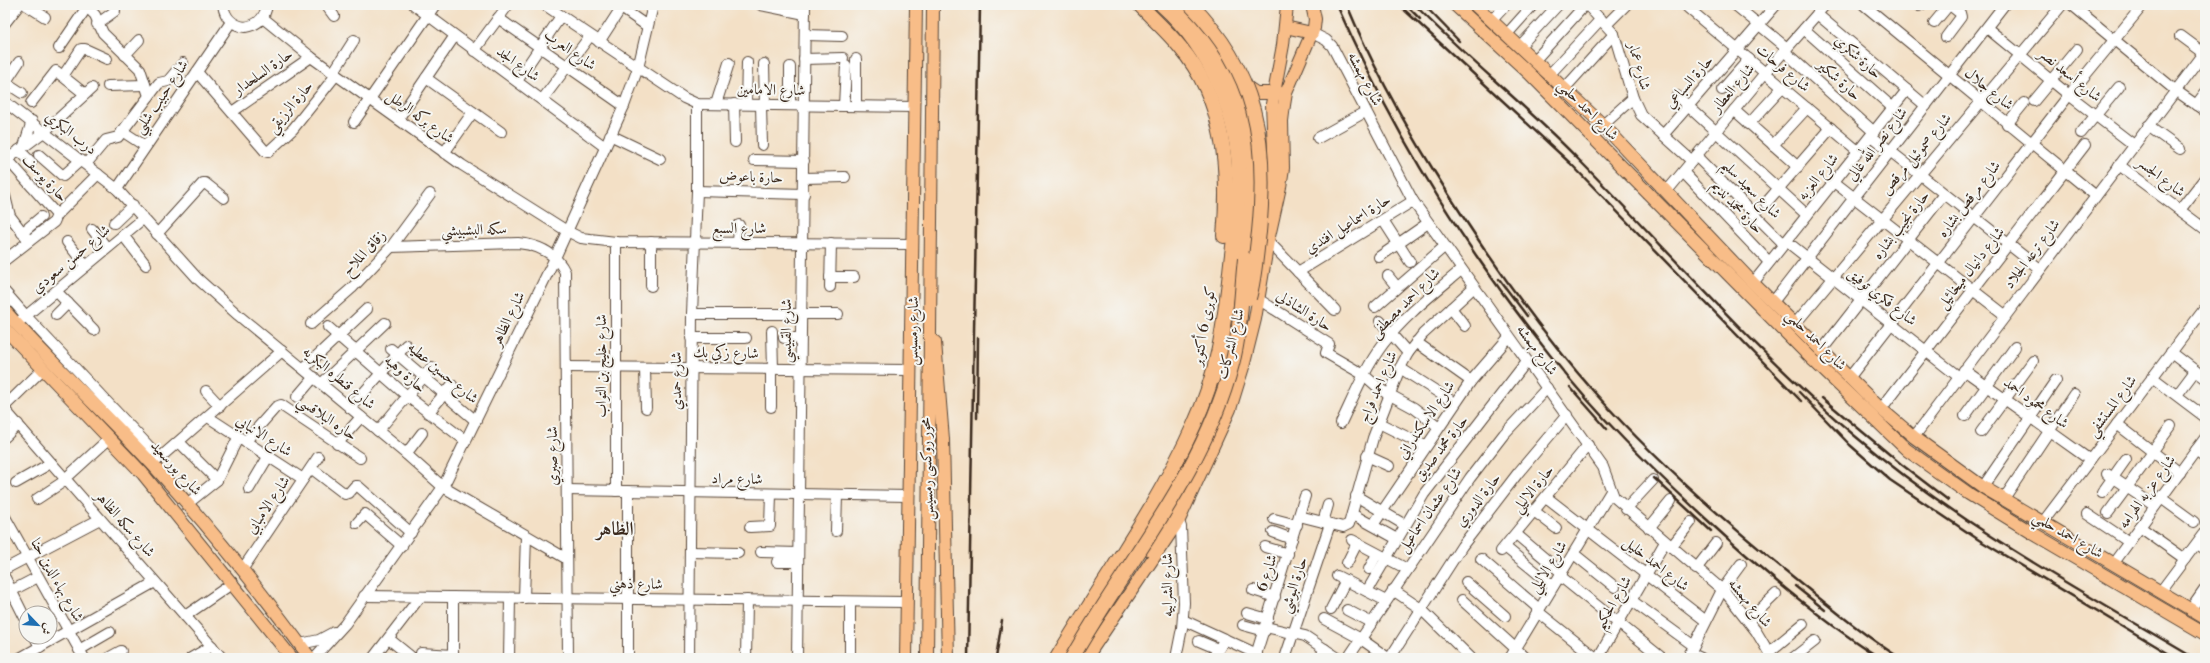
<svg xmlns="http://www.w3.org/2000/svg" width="2210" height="663" font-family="'Libre Bodoni',Amiri,serif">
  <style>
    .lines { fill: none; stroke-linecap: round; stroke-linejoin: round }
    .minor-casing { stroke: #574537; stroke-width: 12 }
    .major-casing { stroke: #574537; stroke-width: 14 }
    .highway-casing { stroke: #574537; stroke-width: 16 }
    .minor { stroke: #fff; stroke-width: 10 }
    .major { stroke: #f8bd88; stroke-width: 12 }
    .highway { stroke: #f8bd88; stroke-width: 14 }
    .rail { stroke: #3b2a1e; stroke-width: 2.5 }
    .highway-bridge-casing { stroke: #574537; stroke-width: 16; stroke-linecap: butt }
    .highway-bridge { stroke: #f8bd88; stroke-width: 14 }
    .labels { text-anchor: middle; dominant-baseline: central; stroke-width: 4; stroke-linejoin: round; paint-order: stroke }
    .street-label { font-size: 15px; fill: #3b2a1e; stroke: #f6f6f2 }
    .district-label { font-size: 19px; font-weight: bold; fill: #3b2a1e; stroke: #f6f6f2 }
  </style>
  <rect width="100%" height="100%" fill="#f6f6f2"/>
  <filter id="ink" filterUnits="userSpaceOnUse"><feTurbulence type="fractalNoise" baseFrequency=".025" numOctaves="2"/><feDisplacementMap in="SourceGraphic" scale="8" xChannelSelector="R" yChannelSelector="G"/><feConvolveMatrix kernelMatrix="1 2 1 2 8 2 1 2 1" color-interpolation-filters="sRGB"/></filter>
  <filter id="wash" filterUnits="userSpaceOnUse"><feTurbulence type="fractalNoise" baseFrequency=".012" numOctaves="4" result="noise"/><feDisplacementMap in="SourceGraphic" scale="16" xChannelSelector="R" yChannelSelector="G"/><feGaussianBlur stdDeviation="0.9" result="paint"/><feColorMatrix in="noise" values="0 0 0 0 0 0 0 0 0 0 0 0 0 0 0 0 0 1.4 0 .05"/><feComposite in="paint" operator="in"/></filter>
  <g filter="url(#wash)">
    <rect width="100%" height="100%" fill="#f3e0c6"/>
  </g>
  <g filter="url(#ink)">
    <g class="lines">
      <defs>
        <g id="minor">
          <path d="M 26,5 L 45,17"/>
          <path d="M 85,5 L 95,15 L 103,33 L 140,69 L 149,96"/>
          <path d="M 223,5 C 225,18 232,25 245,27 C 258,25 265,18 267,5"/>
          <path d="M 326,5 L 334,16"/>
          <path d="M 414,5 L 605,147"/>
          <path d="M 545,5 L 684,98 L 697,104 L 914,107"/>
          <path d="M 617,5 L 647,26"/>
          <path d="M 761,5 L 805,14"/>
          <path d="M 1587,5 L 1614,34 L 1633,98 L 1641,115 L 1692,161"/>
          <path d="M 1735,5 L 1787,48"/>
          <path d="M 1864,5 L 2096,196"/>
          <path d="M 2072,5 L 2175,90 L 2205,111"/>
          <path d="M 1919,6 L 1921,5"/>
          <path d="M 1688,8 L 1858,151"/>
          <path d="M 1817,14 L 1926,106"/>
          <path d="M 263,18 L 311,57 L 462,165 L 567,231 L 581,238 L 616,242 L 912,244"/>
          <path d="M 498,18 L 624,106"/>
          <path d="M 1492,20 L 1506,5"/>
          <path d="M 5,23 L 19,5"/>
          <path d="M 1934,23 L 1949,5"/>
          <path d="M 97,24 L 115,11 L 114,5"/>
          <path d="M 1607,24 L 1626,5"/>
          <path d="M 1987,28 L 2069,95 L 2134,145"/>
          <path d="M 1804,29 L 1893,108"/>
          <path d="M 1312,33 L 1326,40 L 1332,46 L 1413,201 L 1603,467 L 1614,497 L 1726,593 L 1756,631 L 1772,658"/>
          <path d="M 1507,34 L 1533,5"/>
          <path d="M 805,35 L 842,36"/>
          <path d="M 2181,36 L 2204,53"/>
          <path d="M 1946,37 L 1961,17 L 1960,13 L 1950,5"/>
          <path d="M 599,42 L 621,8"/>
          <path d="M 1520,46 L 1558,5"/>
          <path d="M 59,48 L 87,7"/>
          <path d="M 474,51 L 508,5"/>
          <path d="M 1784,51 L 1874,132"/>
          <path d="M 125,55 L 139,40"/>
          <path d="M 804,59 L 843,58"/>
          <path d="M 1535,60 L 1585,5"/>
          <path d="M 764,64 L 765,105"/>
          <path d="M 197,72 L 265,151 L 268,152 L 293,129 L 336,75"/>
          <path d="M 333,73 L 354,40"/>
          <path d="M 1550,74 L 1601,19"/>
          <path d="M 63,76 L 81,49 L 85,49 L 107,59"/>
          <path d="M 426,78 L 501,132"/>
          <path d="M 517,81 L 561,16"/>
          <path d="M 5,82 L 22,93"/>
          <path d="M 5,83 L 19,62"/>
          <path d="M 108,86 L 145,85"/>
          <path d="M 1565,88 L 1614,34"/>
          <path d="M 1722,90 L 1749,59"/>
          <path d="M 1677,96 L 1807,215"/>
          <path d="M 542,100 L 590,36"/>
          <path d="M 2034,101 L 2077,49"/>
          <path d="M 5,102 L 117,189 L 198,279 L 238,315 L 406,454 L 443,487 L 567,559"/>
          <path d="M 31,103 L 56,71 L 85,94"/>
          <path d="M 716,104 L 729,63"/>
          <path d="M 734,104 L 735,142"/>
          <path d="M 746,104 L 747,62"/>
          <path d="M 761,105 L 762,145"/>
          <path d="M 790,105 L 790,67"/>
          <path d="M 2196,105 L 2205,93"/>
          <path d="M 844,106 L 846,65"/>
          <path d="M 856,106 L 856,59"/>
          <path d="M 1734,110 L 1798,167"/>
          <path d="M 232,112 L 311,57"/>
          <path d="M 398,119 L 454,37"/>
          <path d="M 354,122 L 435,5"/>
          <path d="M 1749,124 L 1783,87"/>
          <path d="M 2007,124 L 2024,103"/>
          <path d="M 1603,125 L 1633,98"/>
          <path d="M 2148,126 L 2180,149"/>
          <path d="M 122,131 L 145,146"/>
          <path d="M 2081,133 L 2119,87"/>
          <path d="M 610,135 L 660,159"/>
          <path d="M 1663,135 L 1776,5"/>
          <path d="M 1871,136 L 2040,269"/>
          <path d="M 1318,138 L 1365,112"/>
          <path d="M 1773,145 L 1807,108"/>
          <path d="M 24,146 L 32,121"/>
          <path d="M 19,150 L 31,162"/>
          <path d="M 444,153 L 473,112"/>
          <path d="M 39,155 L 63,176 L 81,160"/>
          <path d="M 1696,156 L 1784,244"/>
          <path d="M 754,160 L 804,161"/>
          <path d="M 9,161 L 57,215 L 98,174"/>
          <path d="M 86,164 L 106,140 L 118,137 L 159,83 L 168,81 L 183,63"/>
          <path d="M 5,165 L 13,155 L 45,131 L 92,88"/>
          <path d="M 2119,165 L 2205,229"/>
          <path d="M 1683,172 L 1769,262"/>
          <path d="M 804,178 L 845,177"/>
          <path d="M 1834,182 L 2005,315"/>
          <path d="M 117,189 L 231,22"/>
          <path d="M 697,191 L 804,194"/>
          <path d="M 1667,191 L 1765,73 L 1825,5"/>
          <path d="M 5,196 L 10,216 L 29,241"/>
          <path d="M 1766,203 L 1831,128"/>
          <path d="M 2180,210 L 2205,178"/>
          <path d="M 1383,220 L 1410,262"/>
          <path d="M 114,223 L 133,205"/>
          <path d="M 92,229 L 107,248"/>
          <path d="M 22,233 L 41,217"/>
          <path d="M 157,234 L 203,183 L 205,183 L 224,198"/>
          <path d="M 123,235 L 146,265"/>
          <path d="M 1268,241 L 1335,310"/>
          <path d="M 1786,241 L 1959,377"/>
          <path d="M 67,242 L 86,266"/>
          <path d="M 616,242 L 616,491"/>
          <path d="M 651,242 L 651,286"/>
          <path d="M 738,243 L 739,225"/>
          <path d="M 391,247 L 518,243 C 538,245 556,253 565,272 L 568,658"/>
          <path d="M 1379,257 L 1428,223"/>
          <path d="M 5,260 L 54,222 L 57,215"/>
          <path d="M 1298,272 L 1413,201"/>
          <path d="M 1388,276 L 1397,287"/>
          <path d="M 830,277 L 854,277"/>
          <path d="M 1753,283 L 1907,90"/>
          <path d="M 830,287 L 831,243"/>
          <path d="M 56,291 L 94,330"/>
          <path d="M 5,292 L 26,316 L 160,458"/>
          <path d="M 1258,299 L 1329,344 L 1326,353 L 1364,375 L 1381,390 L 1414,408 L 1439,427"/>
          <path d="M 1773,302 L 2004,5"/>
          <path d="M 1375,307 L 1444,247"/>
          <path d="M 1451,308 L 1465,326"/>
          <path d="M 692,314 L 838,314"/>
          <path d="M 56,315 L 68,303"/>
          <path d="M 21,320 L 144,218"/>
          <path d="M 1380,321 L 1408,353"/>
          <path d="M 311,324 L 352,288 L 391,247 L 430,194"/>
          <path d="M 1795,324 L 2062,5"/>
          <path d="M 328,327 L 407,396 L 466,441"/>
          <path d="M 772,331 L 773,369"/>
          <path d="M 691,338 L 746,338"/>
          <path d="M 784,338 L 800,338"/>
          <path d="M 1416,342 L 1471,381"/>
          <path d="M 391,349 L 476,421"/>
          <path d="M 1822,350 L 1944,194"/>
          <path d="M 2171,352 L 2205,378"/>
          <path d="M 567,367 L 910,370"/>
          <path d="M 304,368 L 367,309"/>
          <path d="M 645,368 L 646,408"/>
          <path d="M 1400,368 L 1455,403"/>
          <path d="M 771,369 L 771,407"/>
          <path d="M 1964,370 L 2090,460"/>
          <path d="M 2152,377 L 2205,417"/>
          <path d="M 1849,378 L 2069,95 L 2143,5"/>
          <path d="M 322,383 L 385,323"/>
          <path d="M 206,391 L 220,406"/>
          <path d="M 2177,395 L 2195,371"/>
          <path d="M 297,397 L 314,377"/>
          <path d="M 5,406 L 43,369"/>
          <path d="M 350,408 L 406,345"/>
          <path d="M 1881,409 L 2085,145"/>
          <path d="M 5,410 L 222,658"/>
          <path d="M 428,413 L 452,385"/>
          <path d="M 1965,416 L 2015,347"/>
          <path d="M 208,417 L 303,479"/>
          <path d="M 1341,423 C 1354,396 1365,368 1383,344 C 1404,316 1434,293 1461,270"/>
          <path d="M 1379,423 L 1425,446"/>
          <path d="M 2117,424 L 2180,473"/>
          <path d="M 378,431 L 432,367"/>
          <path d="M 1981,432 L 2033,361"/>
          <path d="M 5,437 L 18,424"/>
          <path d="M 1914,437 L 2205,52"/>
          <path d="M 179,442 L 217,480"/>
          <path d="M 245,442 L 276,407 L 281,405 L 360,458"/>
          <path d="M 337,444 L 361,417"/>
          <path d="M 2196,450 L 2205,457"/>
          <path d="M 2152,452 L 2171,426"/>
          <path d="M 406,454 L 422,433"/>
          <path d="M 1367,456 L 1389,466"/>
          <path d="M 155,462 L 282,351"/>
          <path d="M 311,468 L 345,494 L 349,493 L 355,486 L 358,486 L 411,533"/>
          <path d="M 2107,474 L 2155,506"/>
          <path d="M 65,479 L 110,438"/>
          <path d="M 16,483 L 51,463"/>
          <path d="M 1983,487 L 2056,380"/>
          <path d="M 249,489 L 268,457"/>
          <path d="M 567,490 L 907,496"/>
          <path d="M 2102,493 L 2126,459"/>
          <path d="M 1356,496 L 1405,525"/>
          <path d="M 1546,497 L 1706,621"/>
          <path d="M 2161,498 L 2194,522"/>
          <path d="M 37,499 L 66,480"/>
          <path d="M 2003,500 L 2074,394"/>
          <path d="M 187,504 L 217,480 L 238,438"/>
          <path d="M 1626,509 L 1653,480"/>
          <path d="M 1534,511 L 1556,528"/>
          <path d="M 2108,513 L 2153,452"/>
          <path d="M 1352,514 L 1397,539"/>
          <path d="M 2087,514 L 2129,542"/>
          <path d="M 1299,516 L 1343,527 L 1349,524 L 1373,438 L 1400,368 L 1408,353 L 1423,334 L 1473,288"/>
          <path d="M 5,517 L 84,658"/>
          <path d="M 1274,519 L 1297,525"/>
          <path d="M 1323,522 L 1328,505"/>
          <path d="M 2043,522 L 2205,308"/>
          <path d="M 357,523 L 365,514 L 402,546"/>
          <path d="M 1373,525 L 1471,381 L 1509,337"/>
          <path d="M 750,527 L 770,526 L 771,494"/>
          <path d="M 2140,527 L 2185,559"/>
          <path d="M 1649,528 L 1671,501"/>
          <path d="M 836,531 L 837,495"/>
          <path d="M 1273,532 L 1292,539"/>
          <path d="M 1516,534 L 1562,573"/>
          <path d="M 1352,540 L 1407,569"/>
          <path d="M 2197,544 L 2205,550"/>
          <path d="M 1265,547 L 1288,554"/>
          <path d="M 1505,547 L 1553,586"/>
          <path d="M 1671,547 L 1691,522"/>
          <path d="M 1501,551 L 1588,445"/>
          <path d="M 690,552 L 738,553"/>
          <path d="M 761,552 L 798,553"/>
          <path d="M 1574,554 L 1615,587"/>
          <path d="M 1481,559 L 1539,609"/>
          <path d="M 777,562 L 798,562"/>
          <path d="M 1347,563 L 1357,543"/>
          <path d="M 2113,564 L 2205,438"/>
          <path d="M 5,569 L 100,519"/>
          <path d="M 1369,569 L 1377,554"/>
          <path d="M 1696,569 L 1716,543"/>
          <path d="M 242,570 L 318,457"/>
          <path d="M 1337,576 L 1386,601"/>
          <path d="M 1560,576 L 1662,658"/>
          <path d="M 5,578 L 26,620"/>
          <path d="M 1466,582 L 1505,616"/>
          <path d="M 1253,590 L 1275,597"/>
          <path d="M 1393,590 L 1421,609 L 1471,658"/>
          <path d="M 11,591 L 38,577"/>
          <path d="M 1367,591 L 1424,494 L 1527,361"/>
          <path d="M 2161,591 L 2205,532"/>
          <path d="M 364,596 L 906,602"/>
          <path d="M 524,598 L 526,536"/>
          <path d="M 1462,600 L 1526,658"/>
          <path d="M 1631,600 L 1694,646"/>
          <path d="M 1331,609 L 1346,580"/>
          <path d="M 2191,609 L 2205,589"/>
          <path d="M 1347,610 L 1372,623"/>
          <path d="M 1537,611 L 1596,658"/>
          <path d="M 1247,613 L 1268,619"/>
          <path d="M 185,616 L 233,583"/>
          <path d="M 1324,619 L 1361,639 L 1388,658"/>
          <path d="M 1183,620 L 1257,654"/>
          <path d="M 1749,620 L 1776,594"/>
          <path d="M 1243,625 L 1265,631"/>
          <path d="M 1266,627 L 1305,636 L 1338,658"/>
          <path d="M 35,637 L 40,647"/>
          <path d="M 389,639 L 410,656"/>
          <path d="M 1199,641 L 1218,649"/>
          <path d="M 300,644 L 319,640 L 334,632"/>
          <path d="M 79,650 L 110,632"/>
          <path d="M 1769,652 L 1803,624"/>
          <path d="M 421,653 L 453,655"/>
          <path d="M 1690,653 L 1701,658"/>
          <path d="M 1286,655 L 1330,524"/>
          <path d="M 20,658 L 155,582"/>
          <path d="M 108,658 L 121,651"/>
          <path d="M 191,658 L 212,646"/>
          <path d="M 314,658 L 345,624 L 443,487 L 555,258 L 624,106 L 638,68 L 653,5"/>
          <path d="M 373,658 L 420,597"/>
          <path d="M 453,658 L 453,597"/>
          <path d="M 509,658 L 510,598"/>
          <path d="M 628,658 L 628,491"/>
          <path d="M 689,658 L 692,314 L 697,191 L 697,104"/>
          <path d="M 746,658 L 747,600"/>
          <path d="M 797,658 L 805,5"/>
          <path d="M 850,658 L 850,602"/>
          <path d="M 1176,658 L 1182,628 L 1184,603 L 1181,527 L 1177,516"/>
          <path d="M 1213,658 L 1225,639"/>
          <path d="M 1255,658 L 1305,496"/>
          <path d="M 1320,658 L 1325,649"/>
          <path d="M 1348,658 L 1470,478 L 1504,434 L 1547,388"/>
          <path d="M 1390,658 L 1462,546 L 1518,473 L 1567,415"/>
          <path d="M 1510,658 L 1611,491"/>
          <path d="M 1598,658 L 1665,542"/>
          <path d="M 1688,658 L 1722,590 L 1741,564"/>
          <path d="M 1793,658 L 1815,641"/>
        </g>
        <g id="major">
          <path d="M 1455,5 L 1529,73 L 1814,361 L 1907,450 L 1969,494 L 2034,534 L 2205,634"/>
          <path d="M 1475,5 L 1603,125 L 1753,283 L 1881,409 L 1914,437 L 1983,487 L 2205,618"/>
          <path d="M 1285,27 L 1312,33"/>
          <path d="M 1241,83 L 1256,93 L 1281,93"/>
          <path d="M 1268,210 L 1274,151 L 1272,104 L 1283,45 L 1287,5"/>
          <path d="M 5,311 C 52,364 104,412 152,464 C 208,525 261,591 310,658"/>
          <path d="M 5,329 L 143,474 L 292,658"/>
          <path d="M 935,342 L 943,439 L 948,658"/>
          <path d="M 1221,379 L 1232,333"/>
          <path d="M 1148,549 L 1182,498"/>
          <path d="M 906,658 L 916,5"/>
          <path d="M 927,658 L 933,5"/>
          <path d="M 1086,658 L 1179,520 L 1230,409 L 1243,367 L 1255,319 L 1268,241 L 1280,187 L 1283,168 L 1282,121 L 1284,105 L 1286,93 L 1314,28 L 1315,19 L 1312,5"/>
        </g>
        <g id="highway">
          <path d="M 1140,5 C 1153,19 1168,32 1180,47 C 1225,100 1230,170 1224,236"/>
          <path d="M 1178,5 C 1220,47 1248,102 1251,162 C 1253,194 1248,227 1245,259"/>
          <path d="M 1057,658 C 1103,581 1157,507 1194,425 C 1218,373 1224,327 1230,272 C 1233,243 1238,214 1239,185 C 1241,118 1212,50 1162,5"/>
        </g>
      </defs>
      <!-- minor casing -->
      <use href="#minor" class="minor-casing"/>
      <!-- major casing -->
      <use href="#major" class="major-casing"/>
      <!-- highway casing -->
      <use href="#highway" class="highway-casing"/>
      <!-- minor -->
      <use href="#minor" class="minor"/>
      <!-- major -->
      <use href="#major" class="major"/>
      <!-- highway -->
      <use href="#highway" class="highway"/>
      <!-- rail -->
      <g class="rail">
        <path d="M 1337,5 C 1392,131 1464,248 1550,355 C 1596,414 1650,467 1705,518 C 1759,568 1817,618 1880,658"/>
        <path d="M 1347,5 C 1371,63 1401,118 1434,171 C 1481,247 1536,326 1595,393 C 1653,458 1718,516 1786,571 C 1823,601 1860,633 1900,658"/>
        <path d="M 1399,5 L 1570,163 L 1801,401"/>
        <path d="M 1406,5 L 1420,19"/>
        <path d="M 1415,5 C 1467,59 1527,106 1579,160 C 1670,252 1756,352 1855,436 C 1958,524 2078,589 2194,658"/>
        <path d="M 1424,5 L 1459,41"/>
        <path d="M 1499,279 L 1527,316"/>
        <path d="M 1570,387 L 1607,429"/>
        <path d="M 1799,392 L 1850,445 L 1890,480 L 1979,540 L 2176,658"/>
        <path d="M 1822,398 L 1901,464 L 1948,500"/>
        <path d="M 977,418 L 978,338"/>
        <path d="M 1654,478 L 1711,531"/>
        <path d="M 1795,586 L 1825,610"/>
        <path d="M 968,658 L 980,5"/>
        <path d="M 996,658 L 1002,620"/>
      </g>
      <defs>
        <g id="highway-bridge">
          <path d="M 1191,5 C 1257,72 1268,142 1259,232 C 1256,254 1255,276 1249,298"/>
          <path d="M 1072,658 C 1126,562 1204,473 1232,364 C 1241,331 1241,294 1245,259"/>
        </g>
      </defs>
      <!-- highway-bridge casing -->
      <use href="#highway-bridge" class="highway-bridge-casing"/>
      <!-- highway-bridge -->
      <use href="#highway-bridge" class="highway-bridge"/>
    </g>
  </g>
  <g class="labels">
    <!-- street labels -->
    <g class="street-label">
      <text transform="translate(570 50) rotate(35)">شارع العرب</text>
      <text transform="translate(1858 57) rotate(42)">حارة شكري</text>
      <text transform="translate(518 64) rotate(36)">شارع الجد</text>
      <text transform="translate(1639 66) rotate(74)">شارع عمار</text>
      <text transform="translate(1783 68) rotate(40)">شارع فرحات</text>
      <text transform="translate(263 72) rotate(-35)">حارة السلحدار</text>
      <text transform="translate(2070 75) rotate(39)">شارع أسعد نصر</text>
      <text transform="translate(1365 79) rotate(63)">شارع مهمشه</text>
      <text transform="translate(1839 80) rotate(42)">حارة شكير</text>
      <text transform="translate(1689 82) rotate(-49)">حارة السباعي</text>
      <text transform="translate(1733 88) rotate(-50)">شارع العطار</text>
      <text transform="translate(1989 89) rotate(39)">شارع جلال</text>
      <text transform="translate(771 90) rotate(1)">شارع الامامين</text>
      <text transform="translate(161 97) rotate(-56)">شارع حبيب شلبي</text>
      <text transform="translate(290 107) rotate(-50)">حارة الرزيقي</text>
      <text transform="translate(1588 110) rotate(45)">شارع احمد حلمي</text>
      <text transform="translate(420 117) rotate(36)">شارع بركه الرطل</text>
      <text transform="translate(71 133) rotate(38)">درب البكري</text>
      <text transform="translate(1877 144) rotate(-52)">شارع نصر الله غالي</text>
      <text transform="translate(1916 154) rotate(-50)">شارع صموئيل مرقص</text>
      <text transform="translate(751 177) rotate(2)">حارة باعوض</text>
      <text transform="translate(1818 177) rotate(-51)">شارع العزبه</text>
      <text transform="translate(2161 177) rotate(37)">شارع الجسر</text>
      <text transform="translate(45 178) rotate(47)">حارة يوسف</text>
      <text transform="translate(1751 189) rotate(45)">شارع سعيد سليم</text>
      <text transform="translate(1969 199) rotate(-52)">شارع مرقص بشاره</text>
      <text transform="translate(1737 207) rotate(46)">حارة محمد نديم</text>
      <text transform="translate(1348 224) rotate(-32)">حارة اسماعيل افندي</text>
      <text transform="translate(1901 225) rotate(-52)">حارة نجيب بشاره</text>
      <text x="739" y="228">شارع السبع</text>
      <text transform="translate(474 230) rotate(-2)">سكه البشبيشي</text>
      <text transform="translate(364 253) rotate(-47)">زقاق الملاح</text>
      <text transform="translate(2032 254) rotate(-53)">شارع ترعه الجلاد</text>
      <text transform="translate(71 259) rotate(-40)">شارع حسن سعودي</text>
      <text transform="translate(1971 268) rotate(-52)">شارع دانيال ميخائيل</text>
      <text transform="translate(1882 297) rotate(38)">شارع فكري توفيق</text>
      <text transform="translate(1405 303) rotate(-45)">شارع احمد مصطفى</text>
      <text transform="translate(1304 311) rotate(33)">حارة الشاذلي</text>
      <text transform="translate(508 319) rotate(-64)">شارع الظاهر</text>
      <text transform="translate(1204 326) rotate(-80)">كوبرى 6 أكتوبر</text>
      <text transform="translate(786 331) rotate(-90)">شارع القبيسي</text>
      <text transform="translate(913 331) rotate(-89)">شارع رمسيس</text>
      <text transform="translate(1816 340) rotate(45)">شارع احمد حلمي</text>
      <text transform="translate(1231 344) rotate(-76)">شارع الشركات</text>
      <text transform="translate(1537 350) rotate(54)">شارع مهمشه</text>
      <text transform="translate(726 353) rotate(1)">شارع زكي بك</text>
      <text transform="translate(601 366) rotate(-90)">شارع خليج بن التواب</text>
      <text transform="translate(443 373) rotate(40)">شارع حسين عطيه</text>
      <text transform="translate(405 374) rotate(41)">حارة وهبه</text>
      <text transform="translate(339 378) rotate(40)">شارع قنطره البكريه</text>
      <text transform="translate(676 381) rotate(-90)">شارع حمدي</text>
      <text transform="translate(1378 387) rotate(-67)">شارع احمد فراج</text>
      <text transform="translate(2036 403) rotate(36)">شارع محمود احمد</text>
      <text transform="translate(2112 406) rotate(-53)">شارع المستشفي</text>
      <text transform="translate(327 418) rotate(34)">حاره البلاقسي</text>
      <text transform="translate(1426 420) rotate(-56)">شارع الاسكندراني</text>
      <text transform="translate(264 436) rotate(33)">شارع الانبابي</text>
      <text transform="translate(1441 448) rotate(-52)">حارة محمد صديق</text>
      <text transform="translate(552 456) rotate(-90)">شارع صبري</text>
      <text transform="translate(176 468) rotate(48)">شارع بورسعيد</text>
      <text transform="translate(927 469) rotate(-92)">محور روكسى رمسيس</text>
      <text transform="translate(737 479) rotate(1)">شارع مراد</text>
      <text transform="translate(1533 489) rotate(-51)">حارة الاليلي</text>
      <text transform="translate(2147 492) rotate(-54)">شارع عزبه الهرامه</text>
      <text transform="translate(1478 500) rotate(-52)">حارة الدوري</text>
      <text transform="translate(268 505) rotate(-56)">شارع الامبابي</text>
      <text transform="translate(1430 510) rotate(-55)">شارع عثمان اسماعيل</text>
      <text transform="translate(125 524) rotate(49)">شارع سكه الظاهر</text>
      <text transform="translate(2068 535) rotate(30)">شارع احمد حلمي</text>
      <text transform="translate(1656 564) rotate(38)">شارع احمد خليل</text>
      <text transform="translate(1548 567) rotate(-58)">شارع الاليلي</text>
      <text transform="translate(1267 573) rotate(-73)">شارع 6</text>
      <text transform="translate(57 580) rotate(61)">شارع بهاء الدين حنا</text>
      <text transform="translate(636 584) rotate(1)">شارع ذهني</text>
      <text transform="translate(1167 585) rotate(-90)">شارع الشرابيه</text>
      <text transform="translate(1294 585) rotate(-72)">حارة البوشي</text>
      <text transform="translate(1613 603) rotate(-60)">شارع الحكيم</text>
      <text transform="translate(1750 603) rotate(50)">شارع مهمشه</text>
    </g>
    <!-- district labels -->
    <g class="district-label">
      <text x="615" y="529">الظاهر</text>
    </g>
  </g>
  <!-- margin -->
  <rect width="2210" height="663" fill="none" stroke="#f6f6f2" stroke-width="20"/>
  <!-- north arrow -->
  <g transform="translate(38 625) rotate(115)"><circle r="19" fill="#f6f6f2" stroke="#aba49d"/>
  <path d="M0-3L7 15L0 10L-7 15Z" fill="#1f6fb2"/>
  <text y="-6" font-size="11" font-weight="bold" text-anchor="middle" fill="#3b2a1e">ش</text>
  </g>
</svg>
